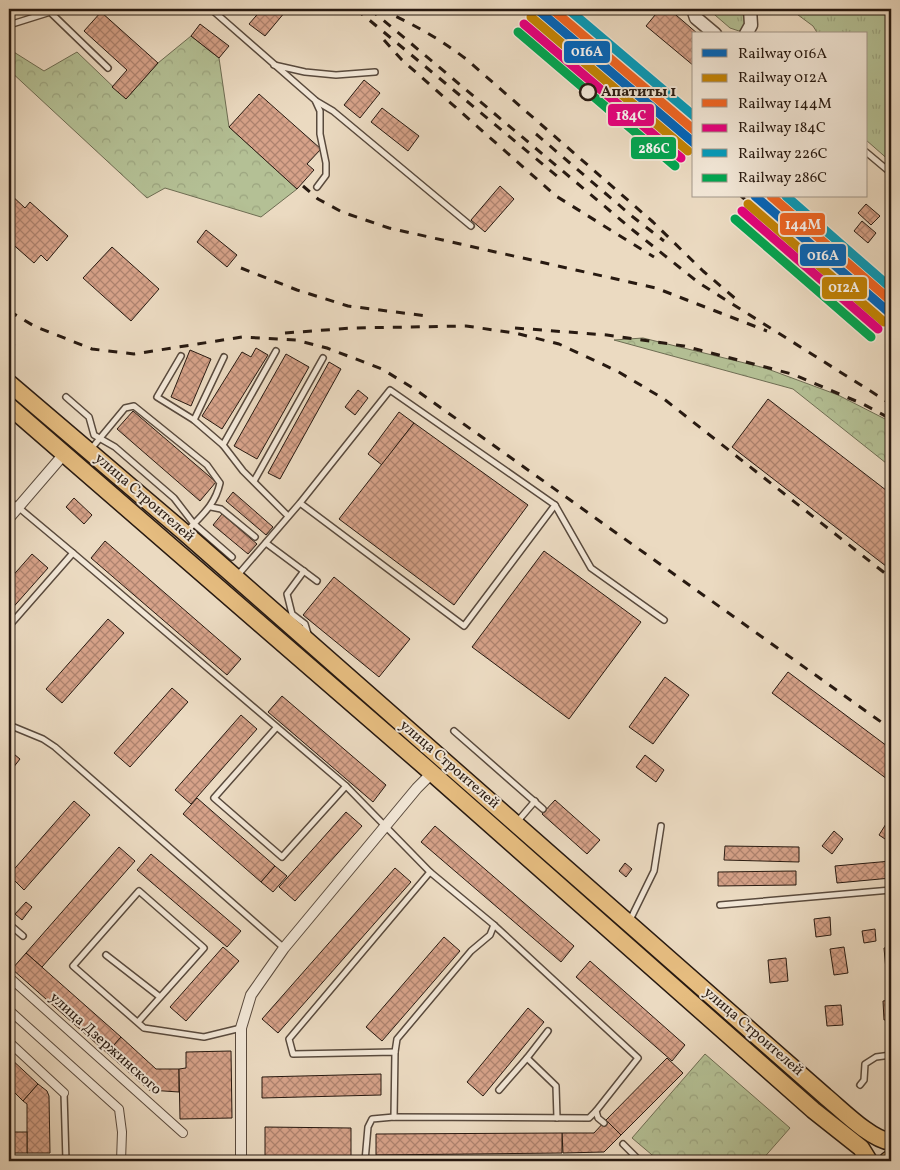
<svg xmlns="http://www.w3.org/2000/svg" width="900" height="1170" font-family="Vollkorn,serif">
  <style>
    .grass { fill: url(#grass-tufts); stroke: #6e6d53 }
    .forest { fill: url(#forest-crowns); stroke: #6e6d53 }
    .building { fill: url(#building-cross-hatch); stroke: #281a11 }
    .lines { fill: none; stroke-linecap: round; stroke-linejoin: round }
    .service-casing { stroke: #594a3d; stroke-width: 8 }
    .pedestrian-casing { stroke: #594a3d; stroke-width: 10 }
    .minor-casing { stroke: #594a3d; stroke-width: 12 }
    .tertiary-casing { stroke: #594a3d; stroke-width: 15 }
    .primary-casing { stroke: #281a11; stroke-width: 19 }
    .service { stroke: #f2e7d7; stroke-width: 5 }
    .pedestrian { stroke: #f2e7d7; stroke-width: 8 }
    .minor { stroke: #f2e7d7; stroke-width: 10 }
    .tertiary { stroke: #f2e7d7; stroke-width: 12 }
    .primary { stroke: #e6bd80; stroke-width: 16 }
    .rail { stroke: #281a11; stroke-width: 3; stroke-dasharray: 9 9; stroke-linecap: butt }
    .rail-1-casing { stroke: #f2e7d7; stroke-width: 12 }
    .rail-2-casing { stroke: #f2e7d7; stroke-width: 12 }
    .rail-3-casing { stroke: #f2e7d7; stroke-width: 12 }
    .rail-4-casing { stroke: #f2e7d7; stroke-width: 12 }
    .rail-5-casing { stroke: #f2e7d7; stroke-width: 12 }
    .rail-6-casing { stroke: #f2e7d7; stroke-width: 12 }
    .rail-1 { stroke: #0065bd; stroke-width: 9 }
    .rail-2 { stroke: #c38304; stroke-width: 9 }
    .rail-3 { stroke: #f26522; stroke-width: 9 }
    .rail-4 { stroke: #e5007d; stroke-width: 9 }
    .rail-5 { stroke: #049bbb; stroke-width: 9 }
    .rail-6 { stroke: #00a651; stroke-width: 9 }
    .stop-dot { fill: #f2e7d7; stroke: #281a11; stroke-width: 2.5 }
    .labels { text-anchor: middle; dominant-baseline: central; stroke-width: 4; stroke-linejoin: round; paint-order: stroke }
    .stop-label { font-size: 15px; font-weight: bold; fill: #281a11; stroke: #f2e7d7; text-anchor: start }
    .street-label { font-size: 15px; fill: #281a11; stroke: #f2e7d7 }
    .line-badge { stroke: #f2e7d7; stroke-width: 2 }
    .badge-label { font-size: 14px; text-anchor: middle; font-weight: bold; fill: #fff }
  </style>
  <defs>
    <pattern id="grass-tufts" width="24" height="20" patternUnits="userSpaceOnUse" patternTransform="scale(1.25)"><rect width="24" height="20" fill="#b4c095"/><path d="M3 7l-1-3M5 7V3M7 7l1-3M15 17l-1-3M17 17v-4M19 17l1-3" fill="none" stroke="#9ba47f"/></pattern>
    <pattern id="forest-crowns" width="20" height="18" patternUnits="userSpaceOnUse" patternTransform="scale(1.25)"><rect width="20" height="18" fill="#b4c095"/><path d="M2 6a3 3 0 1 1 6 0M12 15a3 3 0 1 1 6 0" fill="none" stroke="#9ba47f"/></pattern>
    <pattern id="building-cross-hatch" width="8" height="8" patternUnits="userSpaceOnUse" patternTransform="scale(1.25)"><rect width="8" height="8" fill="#d6a289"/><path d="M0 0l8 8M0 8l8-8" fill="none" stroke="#ae836f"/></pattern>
  </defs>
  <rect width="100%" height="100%" fill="#ebdac1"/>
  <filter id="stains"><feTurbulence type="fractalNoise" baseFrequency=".004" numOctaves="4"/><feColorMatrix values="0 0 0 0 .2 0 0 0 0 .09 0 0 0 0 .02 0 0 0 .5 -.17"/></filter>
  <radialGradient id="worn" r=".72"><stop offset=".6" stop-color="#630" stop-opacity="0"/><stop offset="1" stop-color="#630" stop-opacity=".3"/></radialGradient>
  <!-- grass -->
  <g class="grass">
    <path d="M 708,9 L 744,9 L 747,12 L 745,26 L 739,31 L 730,28 Z"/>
    <path d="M 790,9 L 891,9 L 891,162 L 866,140 L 866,34 L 818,34 L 813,26 Z"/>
  </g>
  <!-- forest -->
  <g class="forest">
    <path d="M 191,36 L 219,58 L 229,127 L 297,189 L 261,217 L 165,188 L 147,198 L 9,70 L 9,49 L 44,71 L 77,52 L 126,99 L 158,63 Z"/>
    <path d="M 643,338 L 765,368 L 838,395 L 891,422 L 891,467 L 793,389 L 614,340 Z"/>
    <path d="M 705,1054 L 790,1128 L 761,1161 L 658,1160 L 632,1138 Z"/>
  </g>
  <!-- building -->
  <g class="building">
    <path d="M 262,9 L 281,9 L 285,12 L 265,36 L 249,24 Z"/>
    <path d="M 660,9 L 669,9 L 698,34 L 694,34 L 694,66 L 646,26 Z"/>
    <path d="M 101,12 L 158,63 L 126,99 L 112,87 L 127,70 L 84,31 Z"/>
    <path d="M 200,24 L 229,46 L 219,58 L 191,36 Z"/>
    <path d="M 364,80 L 380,93 L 360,118 L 344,105 Z"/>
    <path d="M 259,94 L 321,149 L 307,164 L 314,170 L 297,189 L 229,127 Z"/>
    <path d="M 382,108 L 419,136 L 408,151 L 371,122 Z"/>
    <path d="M 500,186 L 514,199 L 485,232 L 471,220 Z"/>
    <path d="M 9,193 L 25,208 L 30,202 L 68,236 L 47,261 L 41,255 L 34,263 L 9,241 Z"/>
    <path d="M 866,204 L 880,216 L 871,225 L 858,213 Z"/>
    <path d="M 862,221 L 876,233 L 868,243 L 854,231 Z"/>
    <path d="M 206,230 L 237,255 L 227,267 L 197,242 Z"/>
    <path d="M 112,247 L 159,289 L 131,321 L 83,278 Z"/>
    <path d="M 256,348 L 268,355 L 222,429 L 202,416 L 242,352 L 251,357 Z"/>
    <path d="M 190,350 L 211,359 L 191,406 L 171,397 Z"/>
    <path d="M 286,354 L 309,367 L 257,459 L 234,446 Z"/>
    <path d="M 329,362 L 341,369 L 280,479 L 268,473 Z"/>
    <path d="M 358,390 L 368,398 L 355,415 L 345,407 Z"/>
    <path d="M 768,399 L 891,494 L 891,570 L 732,447 Z"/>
    <path d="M 133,411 L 216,482 L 200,501 L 117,429 Z"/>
    <path d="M 399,412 L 414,423 L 382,465 L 368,454 Z"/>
    <path d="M 414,423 L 528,505 L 454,605 L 339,519 Z"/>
    <path d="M 233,492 L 273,527 L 266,535 L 226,501 Z"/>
    <path d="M 74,498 L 92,515 L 84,524 L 66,507 Z"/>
    <path d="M 222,514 L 257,544 L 248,554 L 213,525 Z"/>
    <path d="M 105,541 L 241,659 L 227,675 L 91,558 Z"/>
    <path d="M 544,551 L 641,622 L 569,719 L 472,647 Z"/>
    <path d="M 32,554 L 48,568 L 9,612 L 9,580 Z"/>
    <path d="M 334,577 L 410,639 L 379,677 L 303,615 Z"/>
    <path d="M 108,619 L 124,633 L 62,703 L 46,689 Z"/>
    <path d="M 788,672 L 891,749 L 891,782 L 772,693 Z"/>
    <path d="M 665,677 L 689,695 L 653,744 L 629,727 Z"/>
    <path d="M 172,688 L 188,702 L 130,767 L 114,753 Z"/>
    <path d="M 282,696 L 386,785 L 373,802 L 268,712 Z"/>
    <path d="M 241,715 L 257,729 L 191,804 L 175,790 Z"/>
    <path d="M 9,750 L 20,759 L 9,773 Z"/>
    <path d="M 645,755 L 664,770 L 656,782 L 636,767 Z"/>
    <path d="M 197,798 L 275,866 L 261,882 L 183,814 Z"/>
    <path d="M 555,800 L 600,840 L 587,854 L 542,814 Z"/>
    <path d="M 74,801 L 90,815 L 24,890 L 9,875 Z"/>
    <path d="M 346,812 L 362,826 L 295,901 L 279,887 Z"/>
    <path d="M 891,816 L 891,843 L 879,835 Z"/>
    <path d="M 435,826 L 574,946 L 561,962 L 421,842 Z"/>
    <path d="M 834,831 L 843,839 L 832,854 L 822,846 Z"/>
    <path d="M 725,846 L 799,847 L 799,862 L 724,860 Z"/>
    <path d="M 119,847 L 135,861 L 42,967 L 26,953 Z"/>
    <path d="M 151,854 L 241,931 L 227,947 L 137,870 Z"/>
    <path d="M 891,861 L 891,878 L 837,883 L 835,866 Z"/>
    <path d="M 625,863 L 632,869 L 626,877 L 619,871 Z"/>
    <path d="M 275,866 L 287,876 L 273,892 L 261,882 Z"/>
    <path d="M 395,868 L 411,882 L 278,1033 L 262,1019 Z"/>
    <path d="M 796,871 L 796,885 L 718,886 L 718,872 Z"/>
    <path d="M 26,902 L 32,907 L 22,920 L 15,914 Z"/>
    <path d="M 830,917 L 831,935 L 816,937 L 814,919 Z"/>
    <path d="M 875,929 L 876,941 L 864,943 L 862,931 Z"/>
    <path d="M 444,937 L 460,951 L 382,1041 L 366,1027 Z"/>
    <path d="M 223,947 L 239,961 L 186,1021 L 170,1007 Z"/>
    <path d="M 844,947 L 848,973 L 834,975 L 830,949 Z"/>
    <path d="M 891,947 L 891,969 L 886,970 L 884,948 Z"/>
    <path d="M 26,953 L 121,1037 L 107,1053 L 12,969 Z"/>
    <path d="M 786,958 L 788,981 L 770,983 L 768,960 Z"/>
    <path d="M 590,961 L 685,1045 L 672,1061 L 576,977 Z"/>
    <path d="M 891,1000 L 891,1019 L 884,1020 L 883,1001 Z"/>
    <path d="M 841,1005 L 843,1025 L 827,1026 L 825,1006 Z"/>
    <path d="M 528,1008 L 544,1022 L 483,1096 L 467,1082 Z"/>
    <path d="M 121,1037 L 156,1069 L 179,1069 L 179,1092 L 149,1090 L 107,1053 Z"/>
    <path d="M 231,1051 L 232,1118 L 180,1119 L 179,1069 L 186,1068 L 186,1052 Z"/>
    <path d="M 9,1057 L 38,1084 L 23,1101 L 9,1087 Z"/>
    <path d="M 667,1058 L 683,1073 L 621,1135 L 606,1120 Z"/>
    <path d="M 381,1074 L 381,1095 L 262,1098 L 262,1077 Z"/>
    <path d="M 38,1084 L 47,1091 L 49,1096 L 50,1153 L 27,1153 L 27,1104 L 23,1101 Z"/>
    <path d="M 606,1120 L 621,1135 L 604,1152 L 563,1153 L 562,1133 L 594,1133 Z"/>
    <path d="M 265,1127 L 351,1128 L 351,1161 L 265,1159 Z"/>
    <rect x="9" y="1132" width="18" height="21"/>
    <path d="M 562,1133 L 562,1153 L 376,1155 L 376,1134 Z"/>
  </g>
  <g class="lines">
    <defs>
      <g id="service">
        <path d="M 211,9 L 315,100 L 320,111 L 320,134 L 326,163 L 326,175 L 317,187"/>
        <path d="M 50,12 L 108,68"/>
        <path d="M 9,25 L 60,9"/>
        <path d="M 274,65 L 305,72 L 336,75 L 375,72"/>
        <path d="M 316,101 L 333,111 L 471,226"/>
        <path d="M 866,152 L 891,173"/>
        <path d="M 9,344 L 11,345"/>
        <path d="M 276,351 L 223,445 L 243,471 L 288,516"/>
        <path d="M 181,356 L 157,397 L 194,420"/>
        <path d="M 66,397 L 89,417 L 94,435 L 115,447 L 174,498 L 194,524 L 232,557"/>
        <path d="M 223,445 L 194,420 L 224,357"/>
        <path d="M 91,449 L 125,408 L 134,406 L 207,465 L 220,483 C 215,505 202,515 187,531"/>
        <path d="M 254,481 L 323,358"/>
        <path d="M 9,501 L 18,507 L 73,553"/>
        <path d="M 555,505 L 591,568 L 664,620"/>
        <path d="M 211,507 L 221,509 L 255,537"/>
        <path d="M 266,543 L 317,581"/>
        <path d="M 304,571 L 287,594 L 292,614 L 305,624 L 308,634"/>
        <path d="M 237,576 L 300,503 L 390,390 L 555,505 L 464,626 L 300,503"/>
        <path d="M 9,626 L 73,553 L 346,786 L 430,872 L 289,1039 L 293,1054 L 395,1052 L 394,1117"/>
        <path d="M 9,725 L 43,739 L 55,747 L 284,948"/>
        <path d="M 276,728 L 214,798 L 282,857 L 346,786"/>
        <path d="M 454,731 L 543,809"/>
        <path d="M 517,822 L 535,801"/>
        <path d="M 430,872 L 494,925 L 638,1058 L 596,1111 L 598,1118 L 604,1123"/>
        <path d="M 720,905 L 891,890"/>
        <path d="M 630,920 L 654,871 L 661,826"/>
        <path d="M 9,924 L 23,936"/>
        <path d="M 106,955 L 160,997"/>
        <path d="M 138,1022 L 204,948 L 139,891 L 73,966 L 144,1028 L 204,1037 L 241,1028"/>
        <path d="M 395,1052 L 397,1039 L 471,951 L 490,935 L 494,925"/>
        <path d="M 527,1058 L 548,1031"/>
        <path d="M 860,1085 L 864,1080 L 865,1064 L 876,1057 L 891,1055"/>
        <path d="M 499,1090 L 527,1058 L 556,1086 L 557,1118"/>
        <path d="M 64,1093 L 66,1161"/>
        <path d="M 623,1144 L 640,1161"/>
        <path d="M 365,1161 L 368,1127 L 372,1119 L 394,1117 L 589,1118 L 596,1111"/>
      </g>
      <g id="pedestrian">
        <path d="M 9,977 L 183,1133"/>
        <path d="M 9,1010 L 119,1109 L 122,1132 L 121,1161"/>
        <path d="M 9,1042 L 64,1093"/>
      </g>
      <g id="minor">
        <path d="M 9,518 L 64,454"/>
        <path d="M 241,1161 L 241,1028 L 251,995 L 284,948 L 417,788 L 432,773"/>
      </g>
      <g id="tertiary">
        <path d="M 693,9 L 696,18 L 715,34"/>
        <path d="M 746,34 L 751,25 L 750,9"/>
      </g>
      <g id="primary">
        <path d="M 9,383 L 185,533 L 825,1096 C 842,1110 870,1139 891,1142"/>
        <path d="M 9,406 L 432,773 L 813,1110 L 861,1148 L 869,1161"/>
        <path d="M 887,1161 L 891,1158"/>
      </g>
    </defs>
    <!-- service casing -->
    <use href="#service" class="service-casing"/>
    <!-- pedestrian casing -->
    <use href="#pedestrian" class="pedestrian-casing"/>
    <!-- minor casing -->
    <use href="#minor" class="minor-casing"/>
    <!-- tertiary casing -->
    <use href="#tertiary" class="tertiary-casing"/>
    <!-- primary casing -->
    <use href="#primary" class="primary-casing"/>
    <!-- service -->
    <use href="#service" class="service"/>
    <!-- pedestrian -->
    <use href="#pedestrian" class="pedestrian"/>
    <!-- minor -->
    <use href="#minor" class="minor"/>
    <!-- tertiary -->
    <use href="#tertiary" class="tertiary"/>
    <!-- primary -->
    <use href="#primary" class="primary"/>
    <!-- rail -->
    <g class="rail">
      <path d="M 356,9 L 563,181"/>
      <path d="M 370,9 L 634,231 L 699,283 L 891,404"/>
      <path d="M 380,9 C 411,23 439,38 466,59 L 653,222 L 703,271 L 737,300"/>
      <path d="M 522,9 L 694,156"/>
      <path d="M 384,40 L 402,60 L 556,196 L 654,257"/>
      <path d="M 536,134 L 633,217 L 664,241"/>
      <path d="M 303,186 L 318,199 L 342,212 L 389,228 L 656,288 L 767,331"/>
      <path d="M 741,196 L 891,326"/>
      <path d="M 241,268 L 297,290 L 348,306 L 427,316"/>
      <path d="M 9,311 L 34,326 L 92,349 L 134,354 L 242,337 L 296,340 L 327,348 L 382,369 L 416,390 L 891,729"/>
      <path d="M 515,328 L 607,335 L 684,346 L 792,374 L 863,404 L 891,419"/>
      <path d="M 285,333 L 352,328 L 466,326 L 515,333 L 559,344 L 617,371 L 664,399 L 891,578"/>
    </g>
    <defs>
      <g id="rail-1">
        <path d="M 537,9 L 694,143"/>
        <path d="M 755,196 L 891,314"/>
      </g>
      <g id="rail-2">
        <path d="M 531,17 L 688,151"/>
        <path d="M 748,204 L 884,322"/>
      </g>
      <g id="rail-3">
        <path d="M 552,9 L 694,130"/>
        <path d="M 771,196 L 891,301"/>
      </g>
      <g id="rail-4">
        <path d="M 524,24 L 681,158"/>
        <path d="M 742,211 L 878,329"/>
      </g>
      <g id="rail-5">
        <path d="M 568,9 L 694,116"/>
        <path d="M 786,196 L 891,288"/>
      </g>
      <g id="rail-6">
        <path d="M 518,32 L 675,166"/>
        <path d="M 735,219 L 871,337"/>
      </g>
    </defs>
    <!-- rail-1 casing -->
    <use href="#rail-1" class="rail-1-casing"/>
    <!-- rail-2 casing -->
    <use href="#rail-2" class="rail-2-casing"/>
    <!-- rail-3 casing -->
    <use href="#rail-3" class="rail-3-casing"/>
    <!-- rail-4 casing -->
    <use href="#rail-4" class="rail-4-casing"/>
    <!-- rail-5 casing -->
    <use href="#rail-5" class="rail-5-casing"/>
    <!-- rail-6 casing -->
    <use href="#rail-6" class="rail-6-casing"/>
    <!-- rail-1 -->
    <use href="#rail-1" class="rail-1"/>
    <!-- rail-2 -->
    <use href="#rail-2" class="rail-2"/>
    <!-- rail-3 -->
    <use href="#rail-3" class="rail-3"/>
    <!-- rail-4 -->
    <use href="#rail-4" class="rail-4"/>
    <!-- rail-5 -->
    <use href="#rail-5" class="rail-5"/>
    <!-- rail-6 -->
    <use href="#rail-6" class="rail-6"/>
  </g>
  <!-- markers -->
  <circle class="stop-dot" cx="588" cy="92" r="8"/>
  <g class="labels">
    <!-- stop labels -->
    <g class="stop-label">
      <text x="601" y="92">Апатиты 1</text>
    </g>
    <!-- street labels -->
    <g class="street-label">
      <text transform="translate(144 498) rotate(41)">улица Строителей</text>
      <text transform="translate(449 765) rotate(41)">улица Строителей</text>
      <text transform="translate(753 1032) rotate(41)">улица Строителей</text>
      <text transform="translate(105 1044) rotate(42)">улица Дзержинского</text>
    </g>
  </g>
  <g class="line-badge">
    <rect x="563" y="40" width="48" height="24" rx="5" fill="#0065bd"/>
    <rect x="607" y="103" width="48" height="24" rx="5" fill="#e5007d"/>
    <rect x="630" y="136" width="47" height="24" rx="5" fill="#00a651"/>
    <rect x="779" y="212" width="47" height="24" rx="5" fill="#f26522"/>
    <rect x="799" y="243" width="48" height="24" rx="5" fill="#0065bd"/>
    <rect x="821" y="276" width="47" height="24" rx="5" fill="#c38304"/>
  </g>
  <g class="badge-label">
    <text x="587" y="56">016А</text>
    <text x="631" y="120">184С</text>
    <text x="654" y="153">286С</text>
    <text x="803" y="229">144М</text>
    <text x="823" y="260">016А</text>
    <text x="844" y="292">012А</text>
  </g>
  <!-- margin -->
  <rect width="900" height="1170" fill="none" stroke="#ebdac1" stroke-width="30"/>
  <rect x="10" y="10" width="880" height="1150" fill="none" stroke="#281a11" stroke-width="2.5"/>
  <rect x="15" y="15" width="870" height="1140" fill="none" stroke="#281a11"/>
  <!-- legend -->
  <rect x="692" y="32" width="175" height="165" fill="#f2e7d7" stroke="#a19588"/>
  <rect x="702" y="49" width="25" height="8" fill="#0065bd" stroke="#a19588"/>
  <text x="738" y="58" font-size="15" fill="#281a11">Railway 016А</text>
  <rect x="702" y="74" width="25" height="8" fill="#c38304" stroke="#a19588"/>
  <text x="738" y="82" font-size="15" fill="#281a11">Railway 012А</text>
  <rect x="702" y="99" width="25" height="8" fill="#f26522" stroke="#a19588"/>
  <text x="738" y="108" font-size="15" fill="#281a11">Railway 144М</text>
  <rect x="702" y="124" width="25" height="8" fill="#e5007d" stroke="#a19588"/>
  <text x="738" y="132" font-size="15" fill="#281a11">Railway 184С</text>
  <rect x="702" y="149" width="25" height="8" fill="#049bbb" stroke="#a19588"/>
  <text x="738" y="158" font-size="15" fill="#281a11">Railway 226С</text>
  <rect x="702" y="174" width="25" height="8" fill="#00a651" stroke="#a19588"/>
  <text x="738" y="182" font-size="15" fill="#281a11">Railway 286С</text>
  <rect width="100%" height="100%" filter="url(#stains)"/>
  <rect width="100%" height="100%" fill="url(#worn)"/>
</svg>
